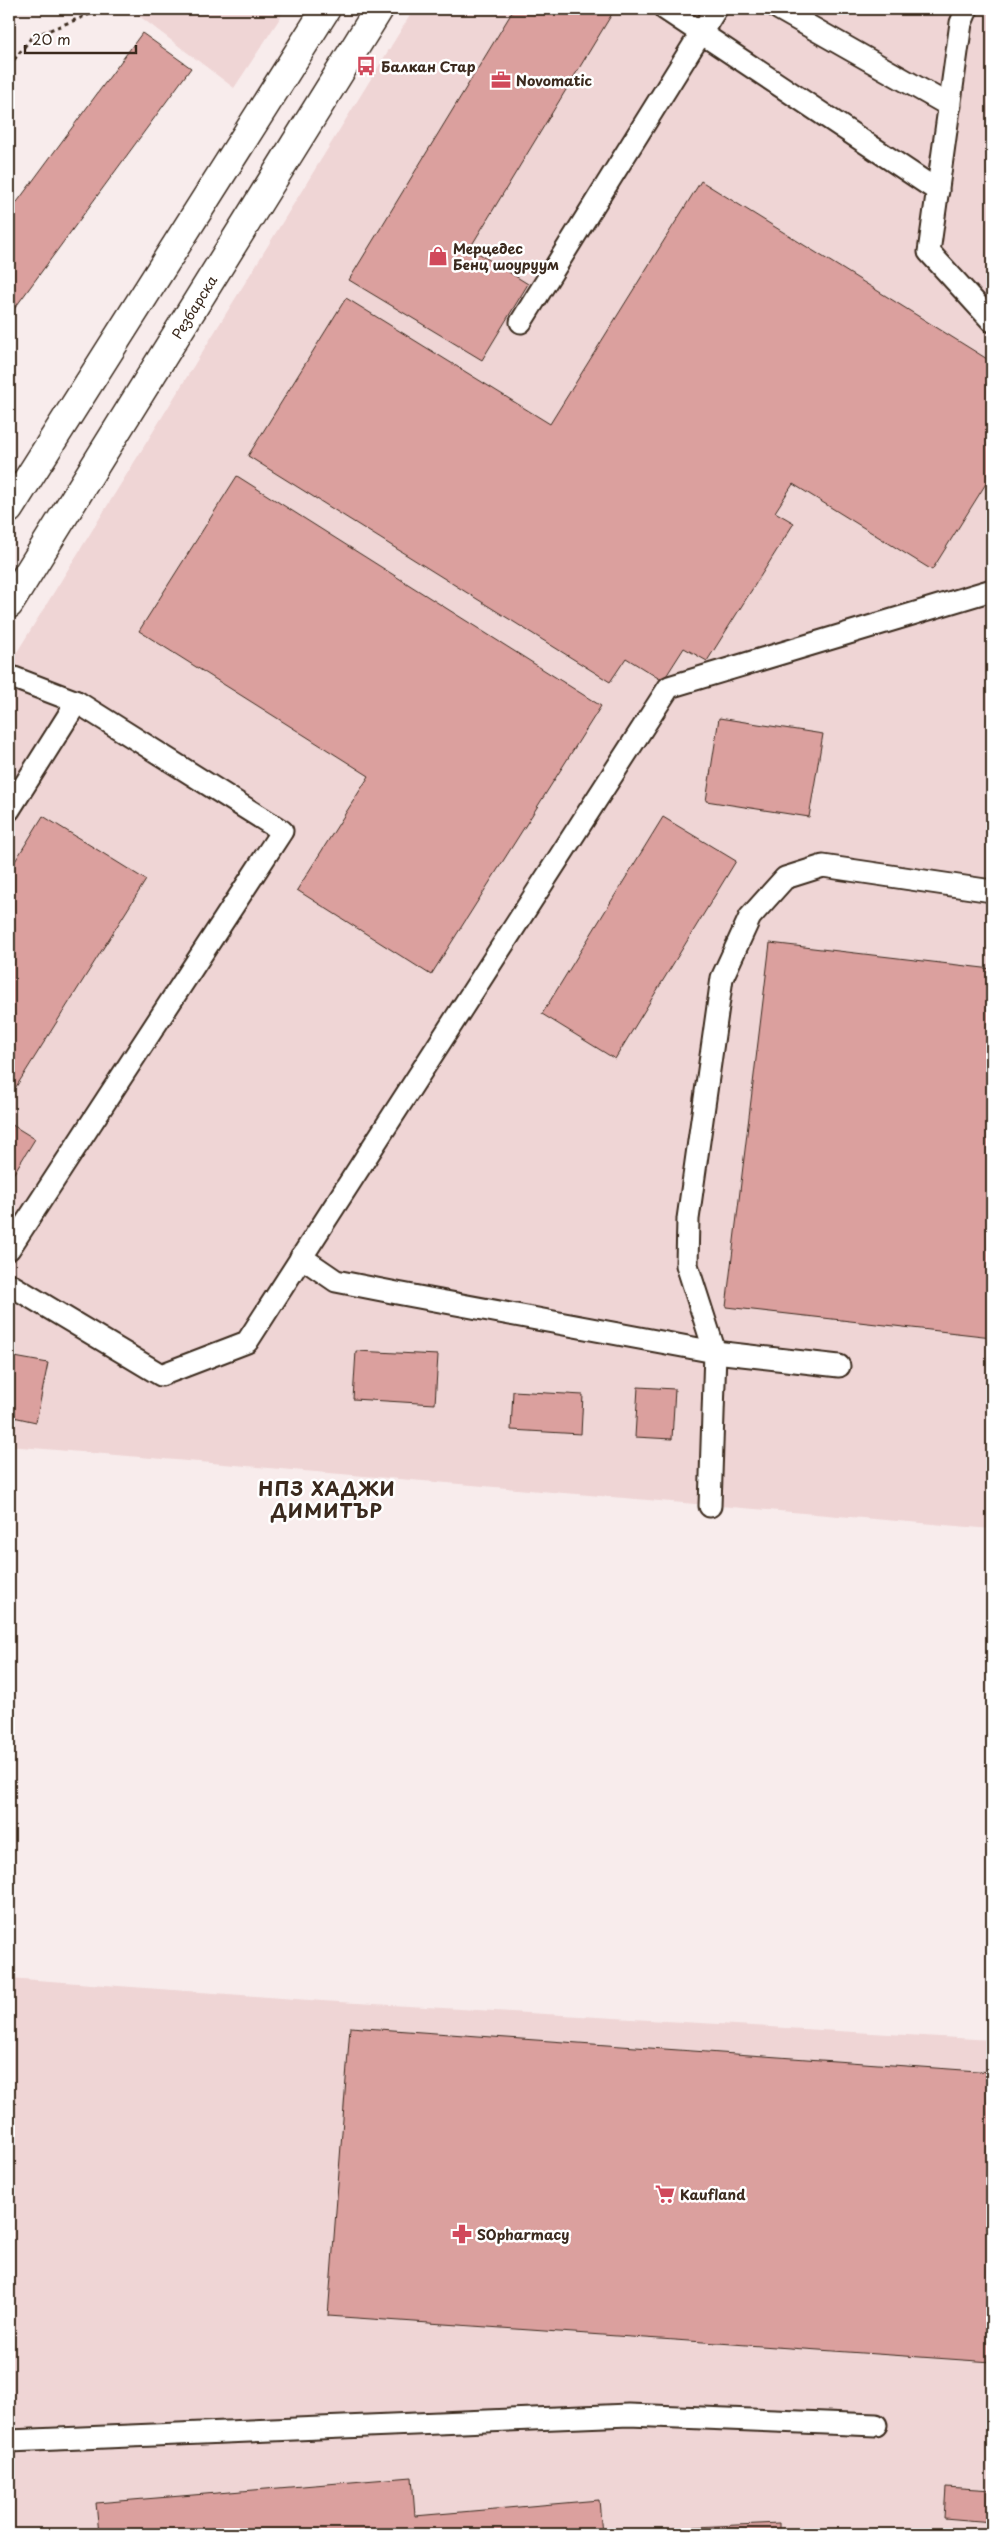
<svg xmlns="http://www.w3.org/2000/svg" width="1001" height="2543" font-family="'Playpen Sans',sans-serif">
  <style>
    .built { fill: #efd5d5 }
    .building { fill: #dba09e; stroke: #3b2a1e }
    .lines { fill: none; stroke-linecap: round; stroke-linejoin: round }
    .lane-casing { stroke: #3b2a1e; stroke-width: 25 }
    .secondary-casing { stroke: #3b2a1e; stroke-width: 31 }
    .path { stroke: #3b2a1e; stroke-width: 3; stroke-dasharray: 4 4; stroke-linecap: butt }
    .lane { stroke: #fff; stroke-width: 21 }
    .secondary { stroke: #fff; stroke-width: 28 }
    .labels { text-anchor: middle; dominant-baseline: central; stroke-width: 5; stroke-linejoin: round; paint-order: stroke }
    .poi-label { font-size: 14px; font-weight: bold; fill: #3b2a1e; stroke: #fff; text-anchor: start }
    .street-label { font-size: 14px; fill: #3b2a1e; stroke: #fff }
    .district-label { font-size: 19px; font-weight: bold; letter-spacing: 1px; fill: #3b2a1e; stroke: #fff }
  </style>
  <rect width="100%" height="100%" fill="#f8ecec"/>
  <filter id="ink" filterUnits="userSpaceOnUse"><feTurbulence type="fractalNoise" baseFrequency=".02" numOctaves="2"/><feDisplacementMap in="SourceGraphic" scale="10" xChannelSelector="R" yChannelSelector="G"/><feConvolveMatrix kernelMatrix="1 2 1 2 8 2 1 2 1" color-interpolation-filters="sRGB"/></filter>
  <g filter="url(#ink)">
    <!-- built -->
    <g class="built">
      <path d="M 130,9 L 286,9 L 234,88 Z"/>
      <path d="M 414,9 L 992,9 L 992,1529 L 9,1446 L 9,665 Z"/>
      <path d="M 9,1978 L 322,2001 L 992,2040 L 992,2534 L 9,2534 Z"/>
    </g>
    <!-- building -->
    <g class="building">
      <path d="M 514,9 L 615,9 L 470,248 L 528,284 L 482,360 L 349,280 Z"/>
      <path d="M 801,9 L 818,9 L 813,16 Z"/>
      <path d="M 142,33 L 191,68 L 9,316 L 9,213 Z"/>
      <path d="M 701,181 L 992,362 L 992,474 L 932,570 L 793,484 L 775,512 L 794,523 L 707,661 L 684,648 L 663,681 L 626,658 L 610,682 L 248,456 L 346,298 L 550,424 Z"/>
      <path d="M 237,476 L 601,706 L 431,975 L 297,890 L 369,776 L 139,631 Z"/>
      <path d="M 719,718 L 823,734 L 809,817 L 706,801 Z"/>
      <path d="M 43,816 L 146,880 L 9,1098 L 9,871 Z"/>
      <path d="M 663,817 L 736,861 L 615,1059 L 542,1014 Z"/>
      <path d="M 770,943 L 992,969 L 992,1337 L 726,1307 Z"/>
      <path d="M 9,1123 L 35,1139 L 9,1181 Z"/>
      <path d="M 356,1351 L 438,1355 L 435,1404 L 353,1399 Z"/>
      <path d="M 9,1356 L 48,1363 L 36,1422 L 9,1416 Z"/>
      <path d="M 638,1387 L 675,1389 L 672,1439 L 635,1437 Z"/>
      <path d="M 513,1391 L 583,1395 L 581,1434 L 511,1430 Z"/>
      <path d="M 350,2027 L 992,2072 L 992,2362 L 328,2316 Z"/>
      <path d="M 412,2477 L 415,2516 L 599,2500 L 602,2534 L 99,2534 L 96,2503 Z"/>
      <path d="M 946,2487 L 992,2490 L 992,2522 L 944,2518 Z"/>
      <path d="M 779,2523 L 779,2534 L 674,2534 L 674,2528 Z"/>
    </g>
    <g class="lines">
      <defs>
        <g id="lane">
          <path d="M 665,9 L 938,191"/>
          <path d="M 779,9 L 950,106"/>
          <path d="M 967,9 L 961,23 L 929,252 L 992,321"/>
          <path d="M 521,322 L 716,9"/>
          <path d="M 9,676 L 77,702 L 282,831 L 9,1249"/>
          <path d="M 9,810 L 77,702"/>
          <path d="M 301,1257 L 336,1281 L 397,1293 L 715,1352 L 839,1366"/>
          <path d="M 9,1284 L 161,1375 L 247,1342 L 669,687 L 992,590"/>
          <path d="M 710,1506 L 715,1352 L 687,1265 L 688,1219 L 722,978 L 750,917 L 785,878 L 823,866 L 992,891"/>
          <path d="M 9,2441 L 629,2415 L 876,2425"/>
        </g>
        <g id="secondary">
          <path d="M 9,509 L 326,9"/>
          <path id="s1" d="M 9,604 L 379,9"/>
        </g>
      </defs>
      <!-- lane casing -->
      <use href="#lane" class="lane-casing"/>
      <!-- secondary casing -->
      <use href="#secondary" class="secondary-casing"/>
      <!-- path -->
      <path class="path" d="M 9,66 L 32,37 L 103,9"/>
      <!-- lane -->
      <use href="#lane" class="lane"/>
      <!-- secondary -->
      <use href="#secondary" class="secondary"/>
    </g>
  </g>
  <!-- icons -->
  <defs>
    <symbol id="bus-bare" viewBox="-9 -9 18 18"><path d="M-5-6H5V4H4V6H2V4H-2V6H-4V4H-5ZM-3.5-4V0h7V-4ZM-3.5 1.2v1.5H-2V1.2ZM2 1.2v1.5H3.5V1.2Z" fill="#d1495b" stroke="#fff" stroke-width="2.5" paint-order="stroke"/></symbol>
    <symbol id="office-bare" viewBox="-9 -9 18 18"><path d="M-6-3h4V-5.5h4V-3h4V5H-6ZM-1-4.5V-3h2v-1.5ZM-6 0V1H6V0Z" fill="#d1495b" stroke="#fff" stroke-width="2.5" paint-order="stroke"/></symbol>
    <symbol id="shop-bare" viewBox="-9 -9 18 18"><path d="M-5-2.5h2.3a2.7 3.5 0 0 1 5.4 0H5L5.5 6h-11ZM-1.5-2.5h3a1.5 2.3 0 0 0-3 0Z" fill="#d1495b" stroke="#fff" stroke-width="2.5" paint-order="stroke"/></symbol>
    <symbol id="supermarket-bare" viewBox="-9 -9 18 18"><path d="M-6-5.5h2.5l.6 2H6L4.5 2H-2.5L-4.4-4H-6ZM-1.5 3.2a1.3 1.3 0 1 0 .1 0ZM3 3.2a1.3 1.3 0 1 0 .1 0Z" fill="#d1495b" stroke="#fff" stroke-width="2.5" paint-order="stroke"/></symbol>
    <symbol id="pharmacy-bare" viewBox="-9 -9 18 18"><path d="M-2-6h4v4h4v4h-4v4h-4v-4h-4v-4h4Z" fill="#d1495b" stroke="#fff" stroke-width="2.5" paint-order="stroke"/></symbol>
  </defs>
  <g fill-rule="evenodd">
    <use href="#bus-bare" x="352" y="52" width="28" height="28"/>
    <use href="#office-bare" x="487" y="66" width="28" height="28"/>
    <use href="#shop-bare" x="424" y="242" width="28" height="28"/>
    <use href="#supermarket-bare" x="651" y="2180" width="28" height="28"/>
    <use href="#pharmacy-bare" x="448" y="2220" width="28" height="28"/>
  </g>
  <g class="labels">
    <!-- poi labels -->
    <g class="poi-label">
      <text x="381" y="66">Балкан Стар</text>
      <text x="516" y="80">Novomatic</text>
      <text x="453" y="248">Мерцедес<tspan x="453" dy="16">Бенц шоуруум</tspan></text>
      <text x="680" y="2194">Kaufland</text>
      <text x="477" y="2234">SOpharmacy</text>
    </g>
    <!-- street labels -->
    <g class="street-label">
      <text stroke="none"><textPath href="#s1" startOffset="350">Резбарска</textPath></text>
    </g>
    <!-- district labels -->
    <g class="district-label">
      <text x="327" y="1488">НПЗ ХАДЖИ<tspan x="327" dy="22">ДИМИТЪР</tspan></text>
    </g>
  </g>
  <!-- margin -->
  <rect width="1001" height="2543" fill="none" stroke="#fff" stroke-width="30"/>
  <rect x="15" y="15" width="971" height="2513" fill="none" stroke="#3b2a1e" stroke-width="2" filter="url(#ink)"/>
  <!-- scale -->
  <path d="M25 45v8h111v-8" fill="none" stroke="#3b2a1e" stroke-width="2.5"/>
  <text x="32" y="45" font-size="15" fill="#3b2a1e" stroke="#ffffff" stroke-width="4" paint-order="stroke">20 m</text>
</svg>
